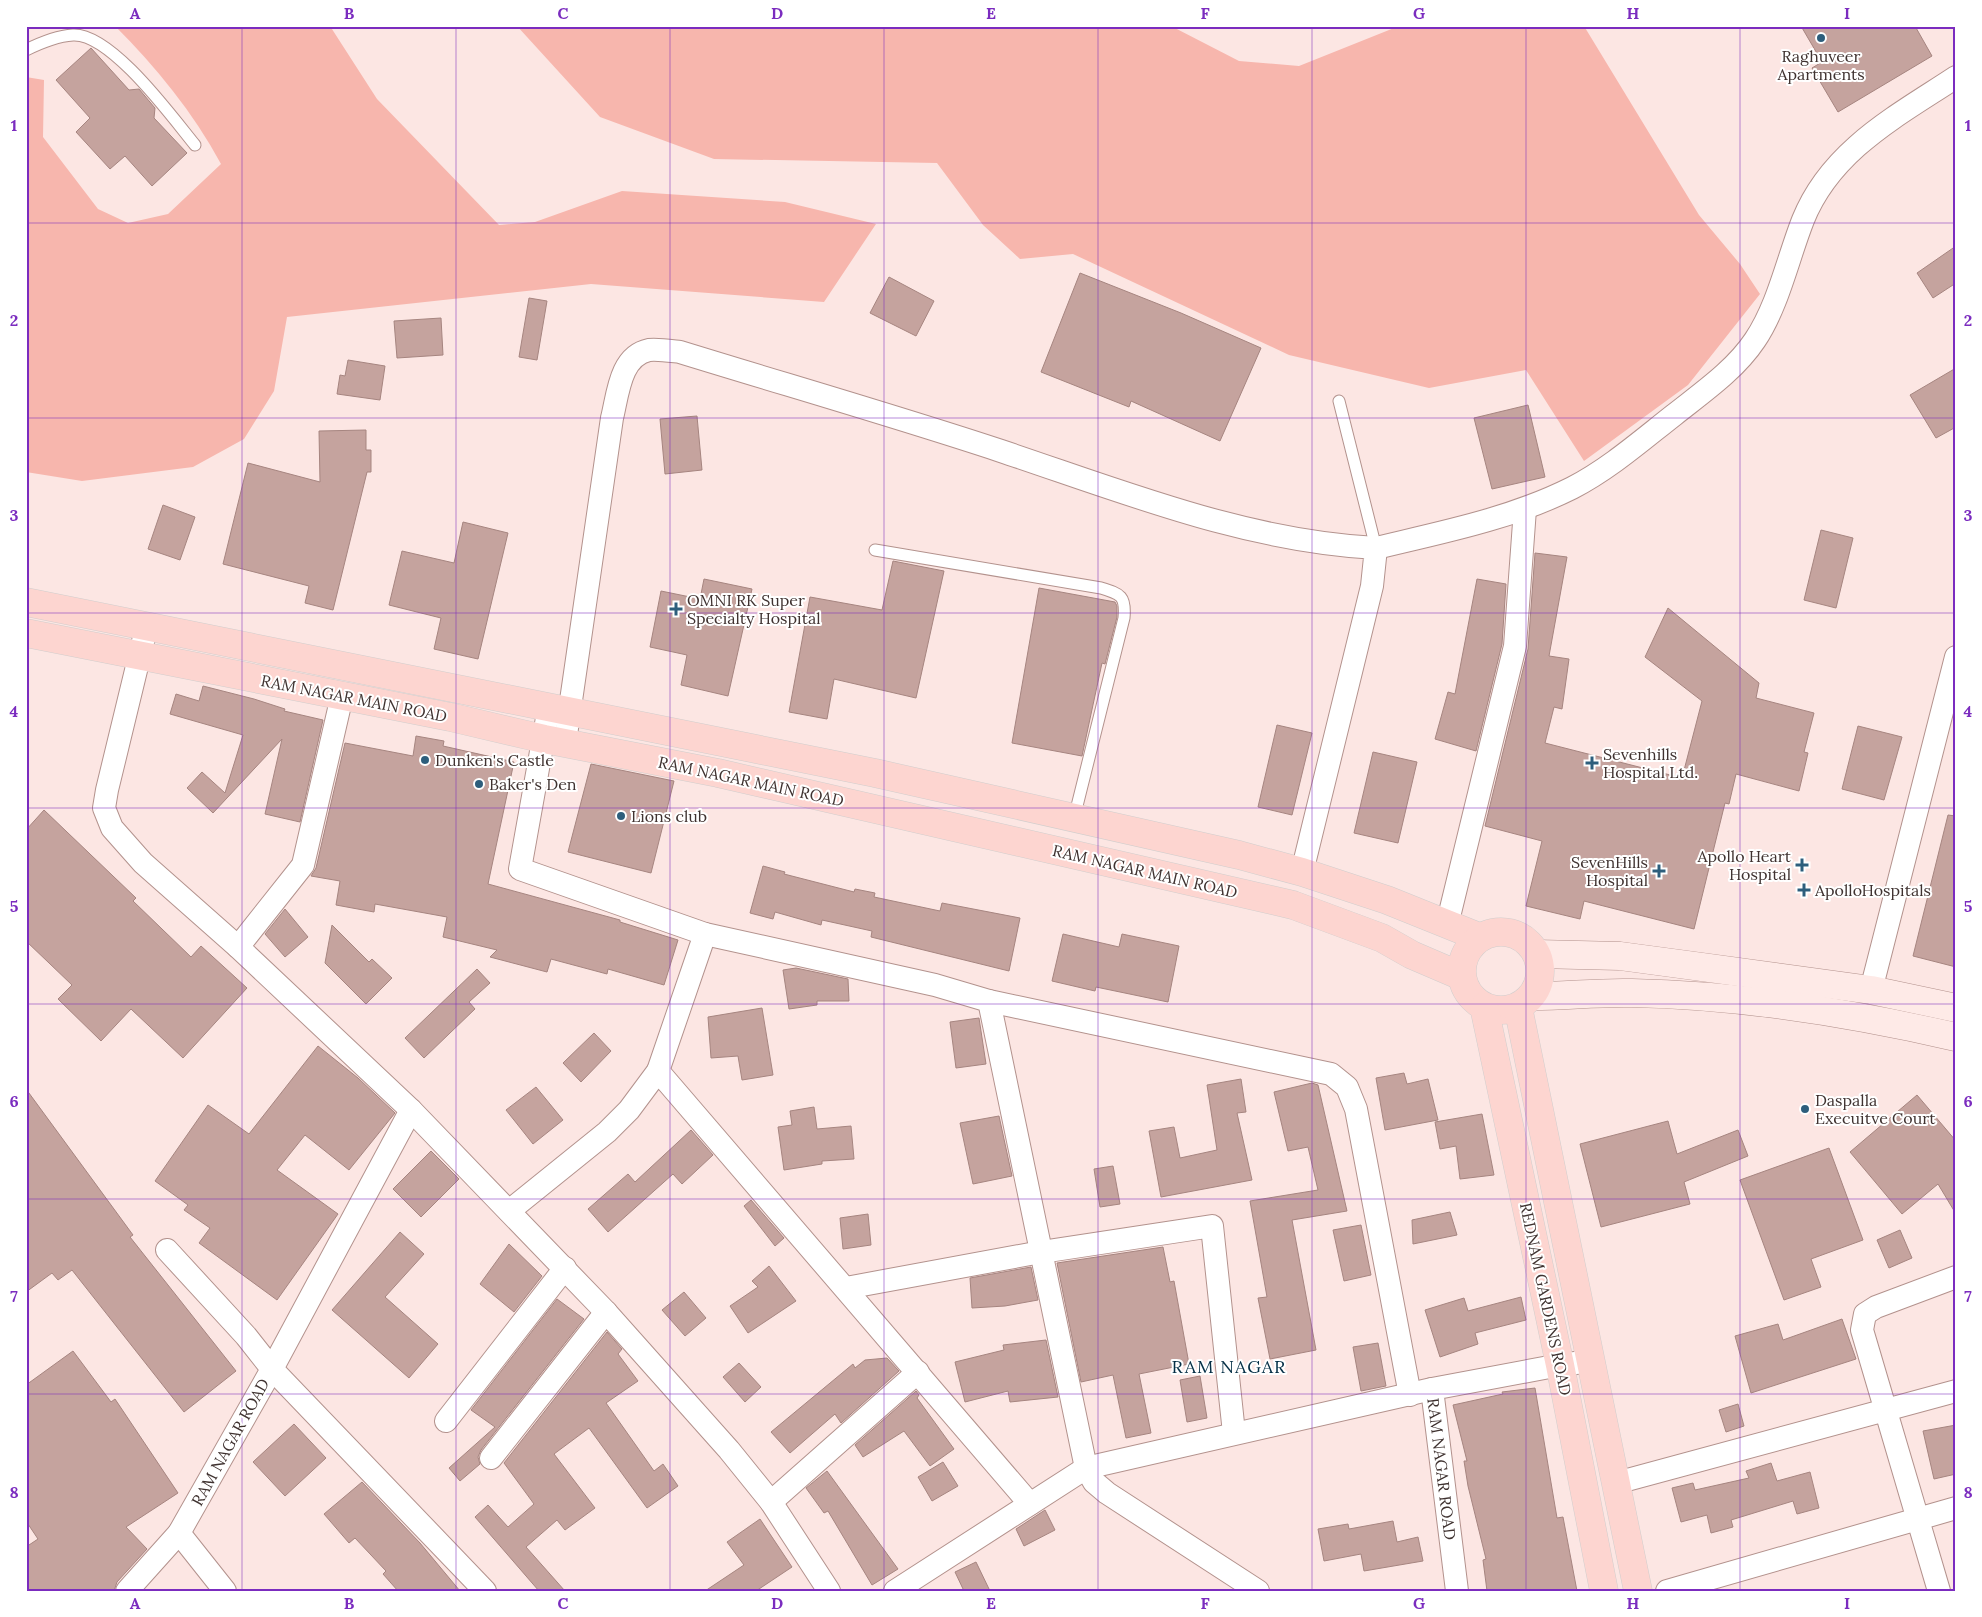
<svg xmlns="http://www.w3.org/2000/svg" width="1982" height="1617" font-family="Lora,serif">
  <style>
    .grass { fill: #f7b6ad }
    .building { fill: #c5a39e; stroke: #a68580 }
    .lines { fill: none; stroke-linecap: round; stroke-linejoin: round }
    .service-casing { stroke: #b3928d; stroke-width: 13 }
    .minor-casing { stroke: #b3928d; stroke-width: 24 }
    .secondary-casing { stroke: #b3928d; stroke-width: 29 }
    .primary-casing { stroke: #d1cecd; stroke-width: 29 }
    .service { stroke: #fff; stroke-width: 11 }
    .minor { stroke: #fff; stroke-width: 22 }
    .secondary { stroke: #feeae7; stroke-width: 28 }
    .primary { stroke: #fdd5d0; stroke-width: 28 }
    .grid { fill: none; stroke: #7b2cbf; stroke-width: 1; stroke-opacity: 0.55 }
    .poi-dot { fill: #2d5e7c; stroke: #fff; stroke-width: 2 }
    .labels { text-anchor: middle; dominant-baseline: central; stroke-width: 4; stroke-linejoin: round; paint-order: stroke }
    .poi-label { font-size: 16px; fill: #3f3230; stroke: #fff; text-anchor: start }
    .street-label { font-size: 16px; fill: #3f3230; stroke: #fff }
    .neighbourhood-label { font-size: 18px; letter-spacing: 1px; fill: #042e45; stroke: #fff }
    .neatline { fill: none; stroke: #7b2cbf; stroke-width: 2 }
    .grid-label { font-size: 16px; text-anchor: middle; font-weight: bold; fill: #7b2cbf }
  </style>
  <rect width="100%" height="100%" fill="#fce6e3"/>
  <!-- grass -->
  <g class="grass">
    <path d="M 115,26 L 330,26 L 377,99 L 499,225 L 535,222 L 622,191 L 785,202 L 876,224 L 824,302 L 591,284 L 287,317 L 274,391 L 244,439 L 193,467 L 82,481 L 26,472 L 26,77 L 44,80 L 43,137 L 98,209 L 128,223 L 168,214 L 221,164 C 193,112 156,67 115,26 Z"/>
    <path d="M 517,26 L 1171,26 L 1239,61 L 1299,66 L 1399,26 L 1584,26 L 1699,215 L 1740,264 L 1760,294 L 1688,385 L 1584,461 L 1526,370 L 1429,388 L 1289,355 L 1073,254 L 1020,259 L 983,225 L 937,163 L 714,159 L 600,117 Z"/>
  </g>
  <!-- building -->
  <g class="building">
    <path d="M 1801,26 L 1915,26 L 1932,56 L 1838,112 L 1812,68 L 1822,62 Z"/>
    <path d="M 91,48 L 129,90 L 139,89 L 155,108 L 154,118 L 187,153 L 152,186 L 125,156 L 110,169 L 76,132 L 90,118 L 56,80 Z"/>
    <path d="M 1956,246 L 1956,283 L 1933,298 L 1917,273 Z"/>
    <path d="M 1080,273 L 1181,313 L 1261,348 L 1220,441 L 1131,401 L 1129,407 L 1041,372 Z"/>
    <path d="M 889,277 L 934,301 L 916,336 L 870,313 Z"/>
    <path d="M 529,298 L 547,301 L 537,360 L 519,357 Z"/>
    <path d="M 441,318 L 443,355 L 397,358 L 394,321 Z"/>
    <path d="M 348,360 L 385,366 L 380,400 L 337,394 L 340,375 L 345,376 Z"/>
    <path d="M 1956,368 L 1956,427 L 1936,438 L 1910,395 Z"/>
    <path d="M 1528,405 L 1545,477 L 1492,489 L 1474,418 Z"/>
    <path d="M 697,416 L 702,470 L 665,474 L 660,419 Z"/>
    <path d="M 366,430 L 366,450 L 371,450 L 371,472 L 367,472 L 333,610 L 305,603 L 309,586 L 223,564 L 248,463 L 320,482 L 319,431 Z"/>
    <path d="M 163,505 L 195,517 L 180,560 L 148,549 Z"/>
    <path d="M 463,522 L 508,533 L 478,659 L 434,649 L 441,618 L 389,605 L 402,551 L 454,563 Z"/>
    <path d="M 1821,530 L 1853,538 L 1836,608 L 1804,600 Z"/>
    <path d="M 1535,553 L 1567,557 L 1549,656 L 1569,659 L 1562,709 L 1554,707 L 1545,743 L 1682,778 L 1702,701 L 1645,657 L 1668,608 L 1759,683 L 1756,698 L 1814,713 L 1804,752 L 1808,753 L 1799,791 L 1736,774 L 1729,804 L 1725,803 L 1694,929 L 1584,901 L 1580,919 L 1526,906 L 1542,841 L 1485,826 L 1528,649 Z"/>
    <path d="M 893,561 L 944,571 L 916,698 L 834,679 L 827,719 L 789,712 L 810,597 L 882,610 Z"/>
    <path d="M 704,579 L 752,589 L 728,696 L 681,685 L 687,655 L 650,647 L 661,591 L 700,599 Z"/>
    <path d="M 1477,579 L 1506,584 L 1502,644 L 1476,751 L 1435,739 L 1448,692 L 1455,694 Z"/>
    <path d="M 1039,588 L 1115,602 L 1117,606 L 1117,617 L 1105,664 L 1102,663 L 1082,756 L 1012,743 Z"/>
    <path d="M 203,686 L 254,699 L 285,709 L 284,711 L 323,720 L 300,822 L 265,814 L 282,739 L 213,813 L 187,788 L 202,772 L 225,793 L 243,735 L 170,714 L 176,694 L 199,701 Z"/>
    <path d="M 1277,725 L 1312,733 L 1292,815 L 1258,807 Z"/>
    <path d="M 1858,726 L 1902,737 L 1884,800 L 1842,789 Z"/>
    <path d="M 416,736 L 444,741 L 443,746 L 514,762 L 488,884 L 620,920 L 620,922 L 678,940 L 664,985 L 608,969 L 607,974 L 551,959 L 547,972 L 490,957 L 497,950 L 443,937 L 447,917 L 375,904 L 374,912 L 336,905 L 340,881 L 311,876 L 316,868 L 345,743 L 413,756 Z"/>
    <path d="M 1373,752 L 1417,762 L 1398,843 L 1354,833 Z"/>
    <path d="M 591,764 L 674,781 L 651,873 L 568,852 Z"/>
    <path d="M 44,810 L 136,898 L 133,901 L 191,957 L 201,946 L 247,988 L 183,1058 L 131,1009 L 101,1041 L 58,999 L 72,985 L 26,941 L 26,830 Z"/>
    <path d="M 1948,815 L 1956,816 L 1956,967 L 1913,956 Z"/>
    <path d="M 763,866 L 785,872 L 784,874 L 854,892 L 855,889 L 875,893 L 874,897 L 940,911 L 942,903 L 1020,918 L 1009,971 L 871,937 L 872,931 L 822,920 L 821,925 L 775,912 L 773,919 L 750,913 Z"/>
    <path d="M 285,909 L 308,937 L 285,957 L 265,934 Z"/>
    <path d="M 332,925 L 369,962 L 372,959 L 392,978 L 366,1004 L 325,963 Z"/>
    <path d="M 1063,934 L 1119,947 L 1122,934 L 1179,946 L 1168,1002 L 1096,987 L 1095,991 L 1052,981 Z"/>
    <path d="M 796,968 L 848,979 L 849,1001 L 817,1001 L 817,1005 L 789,1009 L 783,970 Z"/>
    <path d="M 477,969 L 490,983 L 469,1002 L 475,1009 L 424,1058 L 405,1038 Z"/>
    <path d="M 762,1008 L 773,1075 L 742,1080 L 738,1056 L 711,1058 L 708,1017 Z"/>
    <path d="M 979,1018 L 986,1064 L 956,1068 L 950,1022 Z"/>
    <path d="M 594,1033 L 611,1051 L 581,1082 L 563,1063 Z"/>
    <path d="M 318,1046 L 358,1078 L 395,1113 L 349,1170 L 305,1135 L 277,1170 L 338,1214 L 277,1300 L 199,1243 L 210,1228 L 184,1210 L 188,1205 L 155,1181 L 208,1105 L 249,1134 Z"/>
    <path d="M 1404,1073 L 1407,1084 L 1428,1079 L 1438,1120 L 1385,1130 L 1376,1078 Z"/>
    <path d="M 1241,1079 L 1246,1112 L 1237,1113 L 1252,1180 L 1161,1197 L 1149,1131 L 1174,1127 L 1180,1158 L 1217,1150 L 1207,1085 Z"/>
    <path d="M 1312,1083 L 1318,1085 L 1347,1211 L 1292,1220 L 1316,1350 L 1270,1359 L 1258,1298 L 1267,1297 L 1250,1201 L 1318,1190 L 1308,1147 L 1288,1151 L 1274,1092 Z"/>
    <path d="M 536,1087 L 563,1120 L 533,1144 L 506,1110 Z"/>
    <path d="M 26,1089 L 133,1235 L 130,1237 L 236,1371 L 184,1412 L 72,1270 L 58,1280 L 52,1273 L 26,1292 Z"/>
    <path d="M 1917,1095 L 1956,1141 L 1956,1214 L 1938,1184 L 1902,1214 L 1850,1152 Z"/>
    <path d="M 814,1107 L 817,1129 L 851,1126 L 854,1159 L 822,1161 L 822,1164 L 784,1170 L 778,1127 L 792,1125 L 790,1111 Z"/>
    <path d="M 1482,1114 L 1494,1175 L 1460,1179 L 1456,1146 L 1440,1149 L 1435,1122 Z"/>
    <path d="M 999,1116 L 1012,1176 L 973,1184 L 960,1123 Z"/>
    <path d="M 1668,1121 L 1677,1154 L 1738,1130 L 1748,1156 L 1684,1182 L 1690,1204 L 1601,1227 L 1580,1144 Z"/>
    <path d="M 691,1130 L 713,1155 L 682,1184 L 673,1174 L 608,1232 L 588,1209 L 628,1174 L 635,1182 Z"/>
    <path d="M 1829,1148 L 1863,1240 L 1811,1259 L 1821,1287 L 1784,1300 L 1740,1180 Z"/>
    <path d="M 431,1151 L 459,1179 L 421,1217 L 393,1189 Z"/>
    <path d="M 1113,1166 L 1120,1204 L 1100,1207 L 1094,1169 Z"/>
    <path d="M 751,1200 L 784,1238 L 775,1246 L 744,1206 Z"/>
    <path d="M 1450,1212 L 1457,1235 L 1413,1244 L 1412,1220 Z"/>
    <path d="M 868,1214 L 871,1245 L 843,1249 L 840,1218 Z"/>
    <path d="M 1361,1225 L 1371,1275 L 1344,1281 L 1333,1230 Z"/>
    <path d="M 1900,1230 L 1912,1258 L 1889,1268 L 1877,1240 Z"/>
    <path d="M 400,1232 L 424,1254 L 385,1297 L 438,1344 L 409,1378 L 332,1310 Z"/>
    <path d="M 509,1244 L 542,1276 L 514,1312 L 480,1284 Z"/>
    <path d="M 1163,1247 L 1170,1282 L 1174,1281 L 1189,1364 L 1139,1374 L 1151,1433 L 1126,1438 L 1113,1375 L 1081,1382 L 1057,1263 Z"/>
    <path d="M 769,1266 L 796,1301 L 748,1333 L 730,1306 L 758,1287 L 752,1281 Z"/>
    <path d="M 1031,1267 L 1038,1300 L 1005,1306 L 972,1308 L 970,1278 Z"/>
    <path d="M 684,1292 L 706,1318 L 685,1336 L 662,1310 Z"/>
    <path d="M 1521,1297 L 1526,1320 L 1475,1333 L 1478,1344 L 1440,1357 L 1425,1310 L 1464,1298 L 1468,1311 Z"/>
    <path d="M 557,1299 L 584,1319 L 481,1450 L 478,1457 L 480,1464 L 460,1481 L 449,1468 L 495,1427 L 471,1410 Z"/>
    <path d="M 1842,1319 L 1856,1359 L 1751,1393 L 1735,1336 L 1778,1324 L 1783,1340 Z"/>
    <path d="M 607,1332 L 622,1349 L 618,1354 L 638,1381 L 606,1403 L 654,1471 L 663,1464 L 678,1486 L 647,1508 L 589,1428 L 554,1454 L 595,1508 L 565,1530 L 557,1520 L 526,1547 L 565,1591 L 539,1591 L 475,1517 L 488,1505 L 508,1527 L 534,1504 L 504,1463 Z"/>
    <path d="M 1046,1340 L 1058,1397 L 1010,1402 L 1008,1391 L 965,1402 L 955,1362 L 1004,1350 L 1003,1345 Z"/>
    <path d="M 1378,1343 L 1386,1386 L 1361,1391 L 1353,1347 Z"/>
    <path d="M 73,1351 L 111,1402 L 115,1399 L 178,1493 L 126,1527 L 147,1549 L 117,1582 L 114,1591 L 26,1591 L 26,1547 L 38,1539 L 26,1521 L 26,1385 Z"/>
    <path d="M 887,1358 L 899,1371 L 841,1423 L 835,1414 L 790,1453 L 771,1432 L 853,1364 L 855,1368 L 865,1360 Z"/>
    <path d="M 739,1363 L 761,1387 L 745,1402 L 723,1377 Z"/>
    <path d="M 1200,1376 L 1207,1418 L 1187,1422 L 1180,1380 Z"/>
    <path d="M 1535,1388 L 1557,1518 L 1563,1517 L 1577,1591 L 1487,1591 L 1483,1560 L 1486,1559 L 1468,1486 L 1464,1461 L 1467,1461 L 1453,1405 L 1503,1394 L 1502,1392 Z"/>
    <path d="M 916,1391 L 919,1395 L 917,1398 L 954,1449 L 930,1466 L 904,1431 L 863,1457 L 855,1445 Z"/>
    <path d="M 1738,1404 L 1744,1426 L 1726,1432 L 1719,1410 Z"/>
    <path d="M 294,1424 L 326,1458 L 285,1496 L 253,1462 Z"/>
    <path d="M 1956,1425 L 1956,1474 L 1934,1479 L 1923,1431 Z"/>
    <path d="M 943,1462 L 958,1486 L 932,1501 L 918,1477 Z"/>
    <path d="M 1771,1463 L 1777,1481 L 1810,1472 L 1819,1508 L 1797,1514 L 1793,1501 L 1731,1520 L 1733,1527 L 1711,1533 L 1707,1515 L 1681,1522 L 1672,1488 L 1693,1483 L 1695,1490 L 1749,1478 L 1746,1471 Z"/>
    <path d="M 827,1471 L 898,1569 L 872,1585 L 828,1511 L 824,1513 L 806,1488 Z"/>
    <path d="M 362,1482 L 420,1543 L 460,1591 L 398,1591 L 383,1574 L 386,1571 L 355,1538 L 349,1543 L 324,1514 Z"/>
    <path d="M 1045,1510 L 1055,1530 L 1024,1546 L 1016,1529 Z"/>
    <path d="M 760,1519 L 792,1567 L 756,1591 L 705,1591 L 744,1565 L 727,1542 Z"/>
    <path d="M 1393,1521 L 1397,1542 L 1418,1537 L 1423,1561 L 1364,1571 L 1361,1554 L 1324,1561 L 1318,1529 L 1348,1524 L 1349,1529 Z"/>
    <path d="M 976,1562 L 990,1591 L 964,1591 L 955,1572 Z"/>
  </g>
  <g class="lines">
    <defs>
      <g id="service">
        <path d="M 26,50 C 40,43 58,36 73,35 C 111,33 172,117 195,145"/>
        <path d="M 1339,401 L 1376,548"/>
        <path d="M 875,550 L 1101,588 C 1121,594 1126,596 1124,618 L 1074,818"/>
      </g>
      <g id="minor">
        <path d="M 1376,548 C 1443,532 1510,519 1572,488 C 1609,469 1642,440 1674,415 C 1703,392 1735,370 1755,340 C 1778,306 1788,258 1803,220 C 1831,150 1897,116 1956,77"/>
        <path d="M 147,625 L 107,790 L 104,808 L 112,828 L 143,863 L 238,947 L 411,1110 L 272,1369 L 485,1591"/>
        <path d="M 549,707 L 520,869 L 705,934 L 935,985 L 989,1001 L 1086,1468 L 1094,1482 L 1107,1493 L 1258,1591"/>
        <path d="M 565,742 L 612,418 C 618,394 620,356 649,350 C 658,349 671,351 680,352 C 787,385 895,416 1001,451 C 1124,492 1245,541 1376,548 L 1372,586 L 1302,872"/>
        <path d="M 1447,925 L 1515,646 L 1525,509"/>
        <path d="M 238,947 L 303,865 L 342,696"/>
        <path d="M 1871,990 L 1956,657"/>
        <path d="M 989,1001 L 1331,1074 L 1347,1087 L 1356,1109 L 1410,1395"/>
        <path d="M 658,1071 L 705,934"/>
        <path d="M 411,1110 L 606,1312 L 729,1450 L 771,1502 L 829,1591"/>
        <path d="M 509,1211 L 607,1132 L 629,1110 L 658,1071 L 1030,1504"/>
        <path d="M 846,1288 L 1041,1252 L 1212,1226 L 1234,1433"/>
        <path d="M 446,1421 L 565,1268"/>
        <path d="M 491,1458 L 606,1312"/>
        <path d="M 1616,1483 L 1956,1391"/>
        <path d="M 771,1502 L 918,1372"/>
        <path d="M 179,1533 L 225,1591"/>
        <path d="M 127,1591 L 179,1533 L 272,1369 L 246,1336 L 167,1250"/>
        <path d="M 895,1591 L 1086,1468 L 1432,1389"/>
        <path d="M 1457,1591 L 1432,1389 L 1560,1365 L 1591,1361"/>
        <path d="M 1667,1591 L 1956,1508"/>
        <path d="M 1939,1591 L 1862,1330 L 1865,1314 L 1876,1307 L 1956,1277"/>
      </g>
      <g id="secondary">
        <path d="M 1537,954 L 1620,956 L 1702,967 L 1871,990 L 1956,1008"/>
        <path d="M 1533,996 C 1566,996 1599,992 1632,993 C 1740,995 1851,1013 1956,1037"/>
      </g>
      <g id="primary">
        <path d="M 26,602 L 875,773 L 1239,855 L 1302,872 L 1387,900 L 1479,937"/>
        <path d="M 26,633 L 450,717 L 544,739 L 718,773 L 1293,905 L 1382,938 L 1412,955 L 1461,976"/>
        <circle cx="1501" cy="971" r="39"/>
        <path d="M 1484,1007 L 1560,1365 L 1604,1591"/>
        <path d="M 1518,1007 L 1638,1591"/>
      </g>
    </defs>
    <!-- service casing -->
    <use href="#service" class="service-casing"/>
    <!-- minor casing -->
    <use href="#minor" class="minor-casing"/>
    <!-- secondary casing -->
    <use href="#secondary" class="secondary-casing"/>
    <!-- primary casing -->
    <use href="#primary" class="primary-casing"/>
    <!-- service -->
    <use href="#service" class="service"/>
    <!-- minor -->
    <use href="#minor" class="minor"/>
    <!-- secondary -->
    <use href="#secondary" class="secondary"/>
    <!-- primary -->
    <use href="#primary" class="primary"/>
  </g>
  <!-- grid -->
  <path class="grid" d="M 242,26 L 242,1591M 456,26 L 456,1591M 670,26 L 670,1591M 884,26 L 884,1591M 1098,26 L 1098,1591M 1312,26 L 1312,1591M 1526,26 L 1526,1591M 1740,26 L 1740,1591M 26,223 L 1956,223M 26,418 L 1956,418M 26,613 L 1956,613M 26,808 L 1956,808M 26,1004 L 1956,1004M 26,1199 L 1956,1199M 26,1394 L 1956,1394"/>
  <!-- markers -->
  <g class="poi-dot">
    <circle cx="1821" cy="38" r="5"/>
    <path d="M673.5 601.5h5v5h5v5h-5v5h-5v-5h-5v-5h5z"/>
    <circle cx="425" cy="760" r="5"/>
    <path d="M1589.5 755.5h5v5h5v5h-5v5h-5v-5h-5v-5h5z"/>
    <circle cx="479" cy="784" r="5"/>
    <circle cx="621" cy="816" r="5"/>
    <path d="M1799.5 857.5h5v5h5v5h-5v5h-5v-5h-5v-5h5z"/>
    <path d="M1656.5 863.5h5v5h5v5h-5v5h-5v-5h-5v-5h5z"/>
    <path d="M1801.5 882.5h5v5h5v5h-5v5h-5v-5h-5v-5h5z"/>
    <circle cx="1805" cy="1109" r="5"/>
  </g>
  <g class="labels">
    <!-- poi labels -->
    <g class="poi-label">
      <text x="1821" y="56" text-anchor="middle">Raghuveer<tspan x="1821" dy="18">Apartments</tspan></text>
      <text x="687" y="600">OMNI RK Super<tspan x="687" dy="18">Specialty Hospital</tspan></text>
      <text x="1603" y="754">Sevenhills<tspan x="1603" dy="18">Hospital Ltd.</tspan></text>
      <text x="435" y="760">Dunken's Castle</text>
      <text x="489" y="784">Baker's Den</text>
      <text x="631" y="816">Lions club</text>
      <text x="1791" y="856" text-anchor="end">Apollo Heart<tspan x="1791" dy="18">Hospital</tspan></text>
      <text x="1648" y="862" text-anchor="end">SevenHills<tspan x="1648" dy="18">Hospital</tspan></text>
      <text x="1815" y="890">ApolloHospitals</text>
      <text x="1815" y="1100">Daspalla<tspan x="1815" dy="18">Execuitve Court</tspan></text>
    </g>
    <!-- street labels -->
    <g class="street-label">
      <text transform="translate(354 698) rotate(11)">RAM NAGAR MAIN ROAD</text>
      <text transform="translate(751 781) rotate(12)">RAM NAGAR MAIN ROAD</text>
      <text transform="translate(1145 871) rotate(13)">RAM NAGAR MAIN ROAD</text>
      <text transform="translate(1546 1299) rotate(78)">REDNAM GARDENS ROAD</text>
      <text transform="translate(230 1442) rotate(-61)">RAM NAGAR ROAD</text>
      <text transform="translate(1442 1469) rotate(83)">RAM NAGAR ROAD</text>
    </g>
    <!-- neighbourhood labels -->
    <g class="neighbourhood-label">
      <text x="1229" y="1366">RAM NAGAR</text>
    </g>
  </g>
  <!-- border -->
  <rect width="1982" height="1617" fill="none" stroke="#ffffff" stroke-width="55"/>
  <rect x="28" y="28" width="1926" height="1562" class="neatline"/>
  <g class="grid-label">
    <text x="135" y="19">A</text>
    <text x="349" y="19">B</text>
    <text x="563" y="19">C</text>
    <text x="777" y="19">D</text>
    <text x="991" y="19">E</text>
    <text x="1205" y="19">F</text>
    <text x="1419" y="19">G</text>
    <text x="1633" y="19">H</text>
    <text x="1847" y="19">I</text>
    <text x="14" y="131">1</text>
    <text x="1968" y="131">1</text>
    <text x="14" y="326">2</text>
    <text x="1968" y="326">2</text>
    <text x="14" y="521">3</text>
    <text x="1968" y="521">3</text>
    <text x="14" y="717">4</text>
    <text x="1968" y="717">4</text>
    <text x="14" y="912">5</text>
    <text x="1968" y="912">5</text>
    <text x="14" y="1107">6</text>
    <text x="1968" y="1107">6</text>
    <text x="14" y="1302">7</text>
    <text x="1968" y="1302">7</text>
    <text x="14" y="1498">8</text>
    <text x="1968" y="1498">8</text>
    <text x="135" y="1609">A</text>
    <text x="349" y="1609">B</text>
    <text x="563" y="1609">C</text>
    <text x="777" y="1609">D</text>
    <text x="991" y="1609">E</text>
    <text x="1205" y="1609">F</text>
    <text x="1419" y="1609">G</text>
    <text x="1633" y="1609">H</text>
    <text x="1847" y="1609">I</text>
  </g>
</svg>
